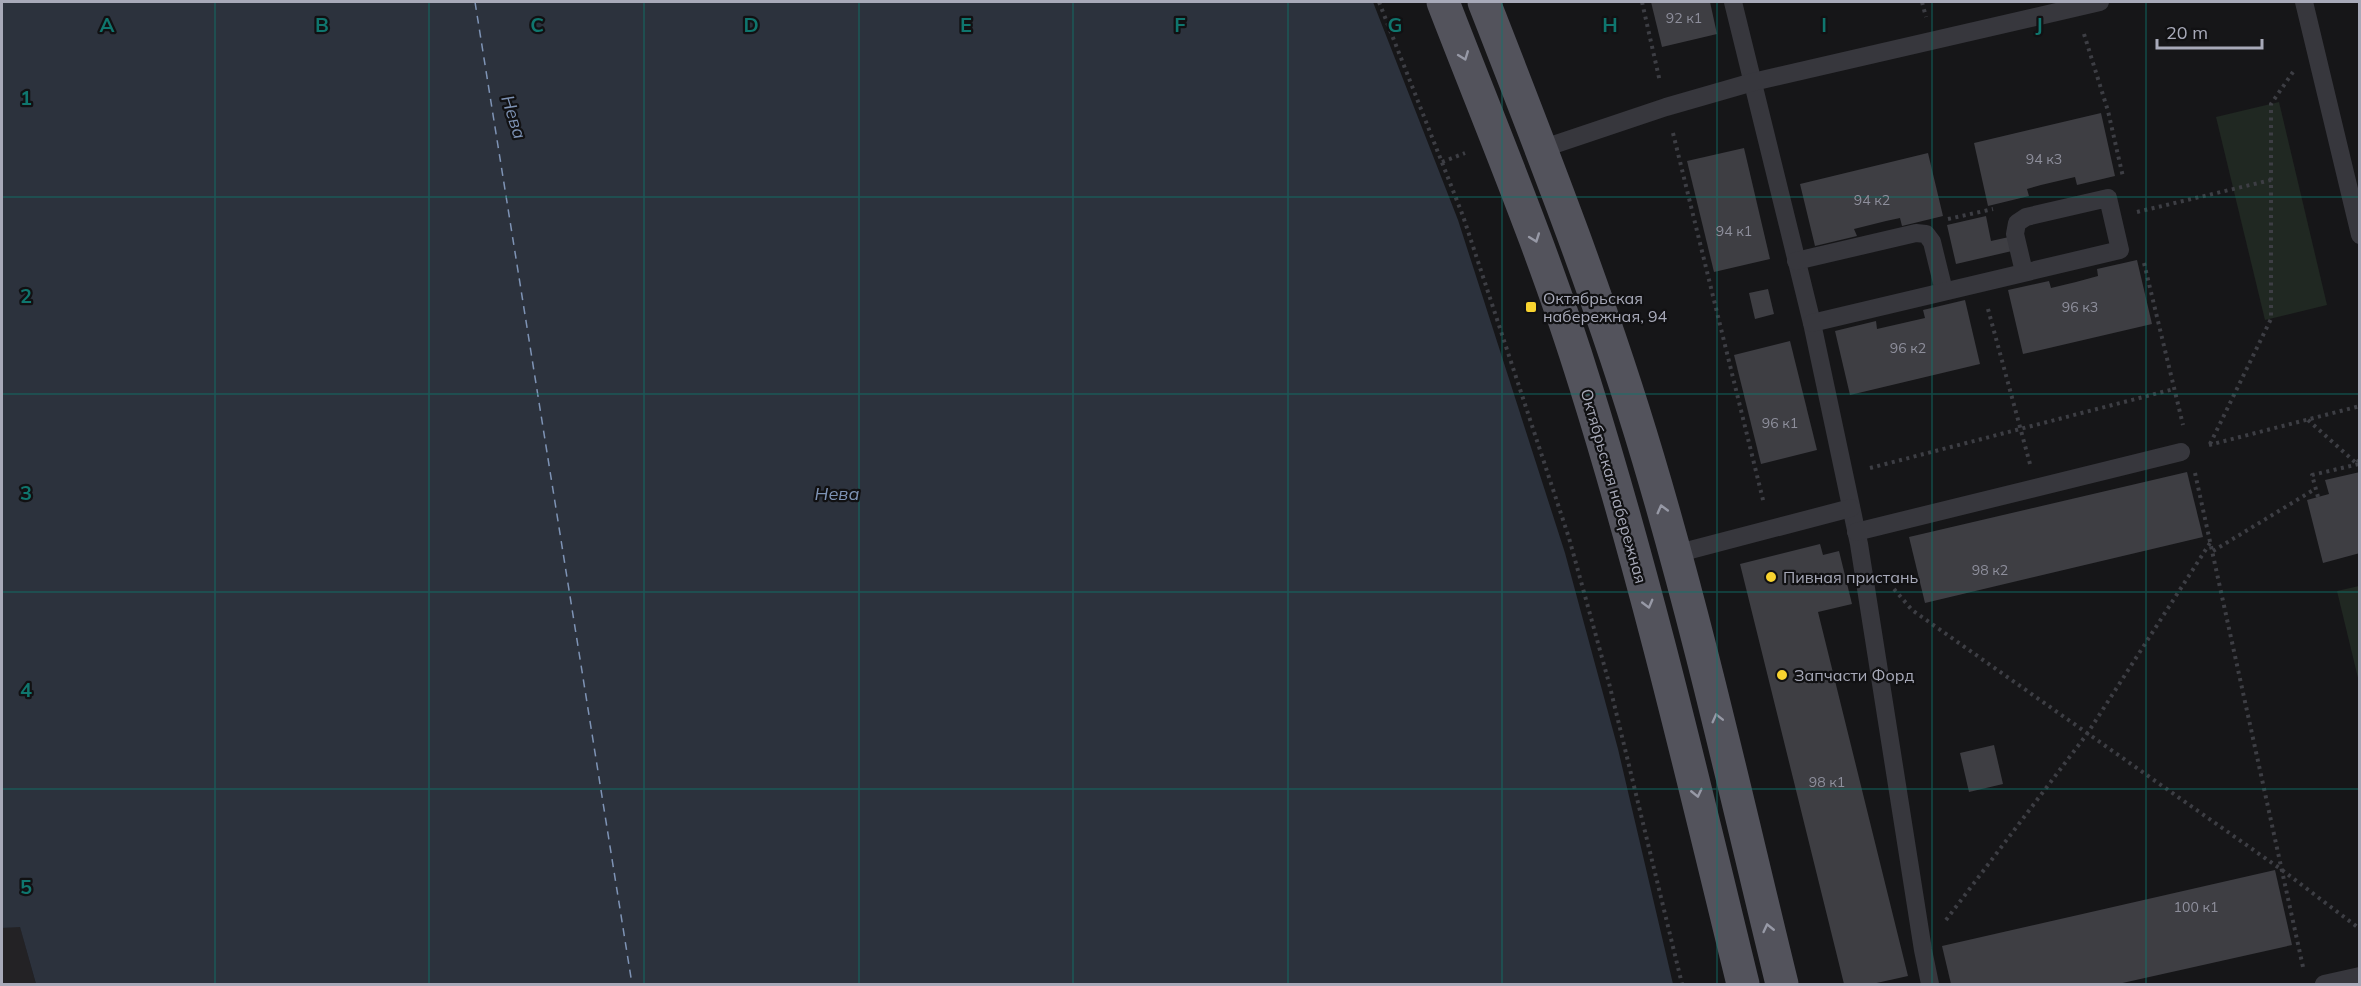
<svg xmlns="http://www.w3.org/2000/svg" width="2361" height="986" font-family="Mulish,sans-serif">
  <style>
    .built { fill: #232225 }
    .green { fill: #202822 }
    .water { fill: #2c323d }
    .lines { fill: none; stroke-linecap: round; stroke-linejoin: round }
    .ferry { stroke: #7e93b5; stroke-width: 1.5; stroke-dasharray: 8 6; stroke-linecap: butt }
    .building { fill: #3e3e43 }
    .path { stroke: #3d3e44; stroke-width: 4; stroke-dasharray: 3 4.5; stroke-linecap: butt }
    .lane { stroke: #37373d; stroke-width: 18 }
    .primary { stroke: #53535c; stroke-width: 33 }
    .oneway { stroke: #9799a6 }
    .grid { fill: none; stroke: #0f766e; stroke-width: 1.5; stroke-opacity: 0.55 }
    .poi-dot { fill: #f8d32f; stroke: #111113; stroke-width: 2 }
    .labels { text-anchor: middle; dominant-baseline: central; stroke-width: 4.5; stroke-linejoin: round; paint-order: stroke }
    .number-label { font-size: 14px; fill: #8e8f9c }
    .poi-label { font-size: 16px; fill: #a8aab9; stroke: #111113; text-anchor: start }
    .street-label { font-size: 16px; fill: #a8aab9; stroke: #111113 }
    .water-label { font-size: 18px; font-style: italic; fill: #7e93b5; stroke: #111113 }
    .grid-label { font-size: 20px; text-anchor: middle; font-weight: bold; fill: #0f766e; stroke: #111113; stroke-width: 4.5; stroke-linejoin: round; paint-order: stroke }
  </style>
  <rect width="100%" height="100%" fill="#161618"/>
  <!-- built -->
  <path class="built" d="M 20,926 L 36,984 L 2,984 L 2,928 Z"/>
  <!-- green -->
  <g class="green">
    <path d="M 2279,102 L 2327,305 L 2265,320 L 2216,117 Z"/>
    <path d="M 2359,586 L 2360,586 L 2359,682 L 2337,591 Z"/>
  </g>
  <!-- water -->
  <path class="water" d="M 2,2 L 1373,2 L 1458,220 L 1565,553 L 1618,749 L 1673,984 L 36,984 L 20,927 L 2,928 Z"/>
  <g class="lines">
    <!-- ferry -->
    <path class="ferry" d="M 475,2 L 632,984"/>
  </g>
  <!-- building -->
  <g class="building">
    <path d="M 1651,2 L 1710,2 L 1717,34 L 1662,47 Z"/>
    <path d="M 2101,113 L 2115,176 L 2077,185 L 2075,177 L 2041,185 L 2027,189 L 2029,196 L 1988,206 L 1974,143 Z"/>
    <path d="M 1744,148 L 1770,259 L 1714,272 L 1687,161 Z"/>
    <path d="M 1928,153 L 1943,216 L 1902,226 L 1900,218 L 1886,221 L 1854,229 L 1857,236 L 1815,246 L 1800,184 Z"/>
    <path d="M 1986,216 L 1991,241 L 2009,237 L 2012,251 L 1956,264 L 1947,225 Z"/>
    <path d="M 2137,260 L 2152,324 L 2023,354 L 2008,290 L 2049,281 L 2051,288 L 2076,282 L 2098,276 L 2097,269 Z"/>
    <path d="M 1768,289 L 1774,314 L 1755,319 L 1749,293 Z"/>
    <path d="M 1965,300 L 1980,364 L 1850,395 L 1835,331 L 1876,321 L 1877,329 L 1925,318 L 1923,310 Z"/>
    <path d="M 1790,341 L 1817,450 L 1761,464 L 1734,355 Z"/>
    <path d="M 2187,472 L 2203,537 L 1925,603 L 1909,537 Z"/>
    <path d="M 2360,472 L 2360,553 L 2323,563 L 2307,500 L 2329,494 L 2325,480 Z"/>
    <path d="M 1820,544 L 1823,555 L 1839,551 L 1852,604 L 1818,612 L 1908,976 L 1872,984 L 1844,984 L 1740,564 Z"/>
    <path d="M 1994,745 L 2003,784 L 1969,792 L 1960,753 Z"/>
    <path d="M 2275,870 L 2292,945 L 2118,984 L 1951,984 L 1942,946 Z"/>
  </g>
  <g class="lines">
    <!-- path -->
    <g class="path">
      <path d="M 1379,2 L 1463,216 L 1569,538 L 1609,683 L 1682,984"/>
      <path d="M 1642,2 L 1660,82"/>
      <path d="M 1922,2 L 1926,17"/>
      <path d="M 2084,34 L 2108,111 L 2123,177"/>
      <path d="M 1673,133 L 1764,504"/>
      <path d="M 1442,162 L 1465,153"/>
      <path d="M 2137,212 L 2271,180"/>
      <path d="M 1948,219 L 1993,209"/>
      <path d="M 2144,263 L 2183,425"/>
      <path d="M 1988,309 L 2030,464"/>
      <path d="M 2308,420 L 2357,464 L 2360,457"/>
      <path d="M 2210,444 L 2271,319 L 2271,104 L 2293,72"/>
      <path d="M 2209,445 L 2360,406"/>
      <path d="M 1870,468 L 2174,389"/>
      <path d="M 2195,473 L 2303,967"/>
      <path d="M 2318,497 L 2312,475 L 2359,464"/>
      <path d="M 2213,551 L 2315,489"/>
      <path d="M 1894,589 L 1912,610 L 2282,870 L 2360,929"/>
      <path d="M 1946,920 L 2087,734 L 2210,543"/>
    </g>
    <!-- lane -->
    <g class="lane">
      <path d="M 1733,2 L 1812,323 L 1859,544 L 1923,950 L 1930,984"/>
      <path d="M 2304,2 L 2360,235"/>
      <path d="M 1541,149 L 1666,107 L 1753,82 L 2100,2"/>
      <path d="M 1796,261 L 1916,233 L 1926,234 L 1932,242 L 1944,291"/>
      <path d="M 1812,323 L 2120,250 L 2108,198 L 2026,217 L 2017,223 L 2015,234 L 2024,272"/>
      <path d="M 1856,532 L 2181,452"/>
      <path d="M 1675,554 L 1851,508"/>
      <path d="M 2324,984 L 2360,976"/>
    </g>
    <!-- primary -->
    <g class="primary">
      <path d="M 1443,2 C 1492,129 1545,254 1585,384 C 1647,582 1694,784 1743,984"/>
      <path d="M 1484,2 C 1543,153 1602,303 1648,458 C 1700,632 1739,809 1782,984"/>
    </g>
  </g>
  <!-- one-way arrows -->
  <defs><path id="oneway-chevron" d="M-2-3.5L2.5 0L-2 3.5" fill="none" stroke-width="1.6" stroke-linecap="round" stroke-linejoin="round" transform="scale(1.5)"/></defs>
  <g class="oneway">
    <use href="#oneway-chevron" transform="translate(1464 56) rotate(69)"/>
    <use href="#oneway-chevron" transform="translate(1535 238) rotate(70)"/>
    <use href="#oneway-chevron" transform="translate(1662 509) rotate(-105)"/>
    <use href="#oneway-chevron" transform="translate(1648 604) rotate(75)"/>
    <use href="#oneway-chevron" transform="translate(1717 718) rotate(-104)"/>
    <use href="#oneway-chevron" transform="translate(1697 793) rotate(77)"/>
    <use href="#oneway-chevron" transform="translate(1768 928) rotate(-103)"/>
  </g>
  <!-- grid -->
  <path class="grid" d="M 215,2 L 215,984M 429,2 L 429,984M 644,2 L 644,984M 859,2 L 859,984M 1073,2 L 1073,984M 1288,2 L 1288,984M 1502,2 L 1502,984M 1717,2 L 1717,984M 1932,2 L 1932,984M 2146,2 L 2146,984M 2,197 L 2360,197M 2,394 L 2360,394M 2,592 L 2360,592M 2,789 L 2360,789"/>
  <!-- markers -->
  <g class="poi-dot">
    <rect x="1525" y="301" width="12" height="12" rx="3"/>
    <circle cx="1771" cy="577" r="6"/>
    <circle cx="1782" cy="675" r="6"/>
  </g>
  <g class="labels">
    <!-- number labels -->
    <g class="number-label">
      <text x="1684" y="18">92 к1</text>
      <text x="2044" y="159">94 к3</text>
      <text x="1872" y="200">94 к2</text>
      <text x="1734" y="231">94 к1</text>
      <text x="2080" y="307">96 к3</text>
      <text x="1908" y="348">96 к2</text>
      <text x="1780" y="423">96 к1</text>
      <text x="1990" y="570">98 к2</text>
      <text x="1827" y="782">98 к1</text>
      <text x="2196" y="907">100 к1</text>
    </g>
    <!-- poi labels -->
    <g class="poi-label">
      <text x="1543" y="298">Октябрьская<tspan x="1543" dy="18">набережная, 94</tspan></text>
      <text x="1783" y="577">Пивная пристань</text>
      <text x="1794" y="675">Запчасти Форд</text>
    </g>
    <!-- street labels -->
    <g class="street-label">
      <text transform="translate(1614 486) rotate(74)">Октябрьская набережная</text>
    </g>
    <!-- water labels -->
    <g class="water-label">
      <text transform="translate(514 117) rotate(72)">Нева</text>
      <text x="837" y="493">Нева</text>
    </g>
  </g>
  <g class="grid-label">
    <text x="107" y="32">A</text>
    <text x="322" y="32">B</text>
    <text x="537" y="32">C</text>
    <text x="751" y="32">D</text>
    <text x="966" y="32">E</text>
    <text x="1180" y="32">F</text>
    <text x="1395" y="32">G</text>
    <text x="1610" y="32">H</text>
    <text x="1824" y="32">I</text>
    <text x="2039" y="32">J</text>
    <text x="26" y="105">1</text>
    <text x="26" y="303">2</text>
    <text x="26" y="500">3</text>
    <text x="26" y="697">4</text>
    <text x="26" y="894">5</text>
  </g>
  <!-- border -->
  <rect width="2361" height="986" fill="none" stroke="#a8aab9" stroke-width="6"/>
  <!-- scale -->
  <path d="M2157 39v9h105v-9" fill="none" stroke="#a8aab9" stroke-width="3"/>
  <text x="2166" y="39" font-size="18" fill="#a8aab9" stroke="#111113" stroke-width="4.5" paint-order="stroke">20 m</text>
</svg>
